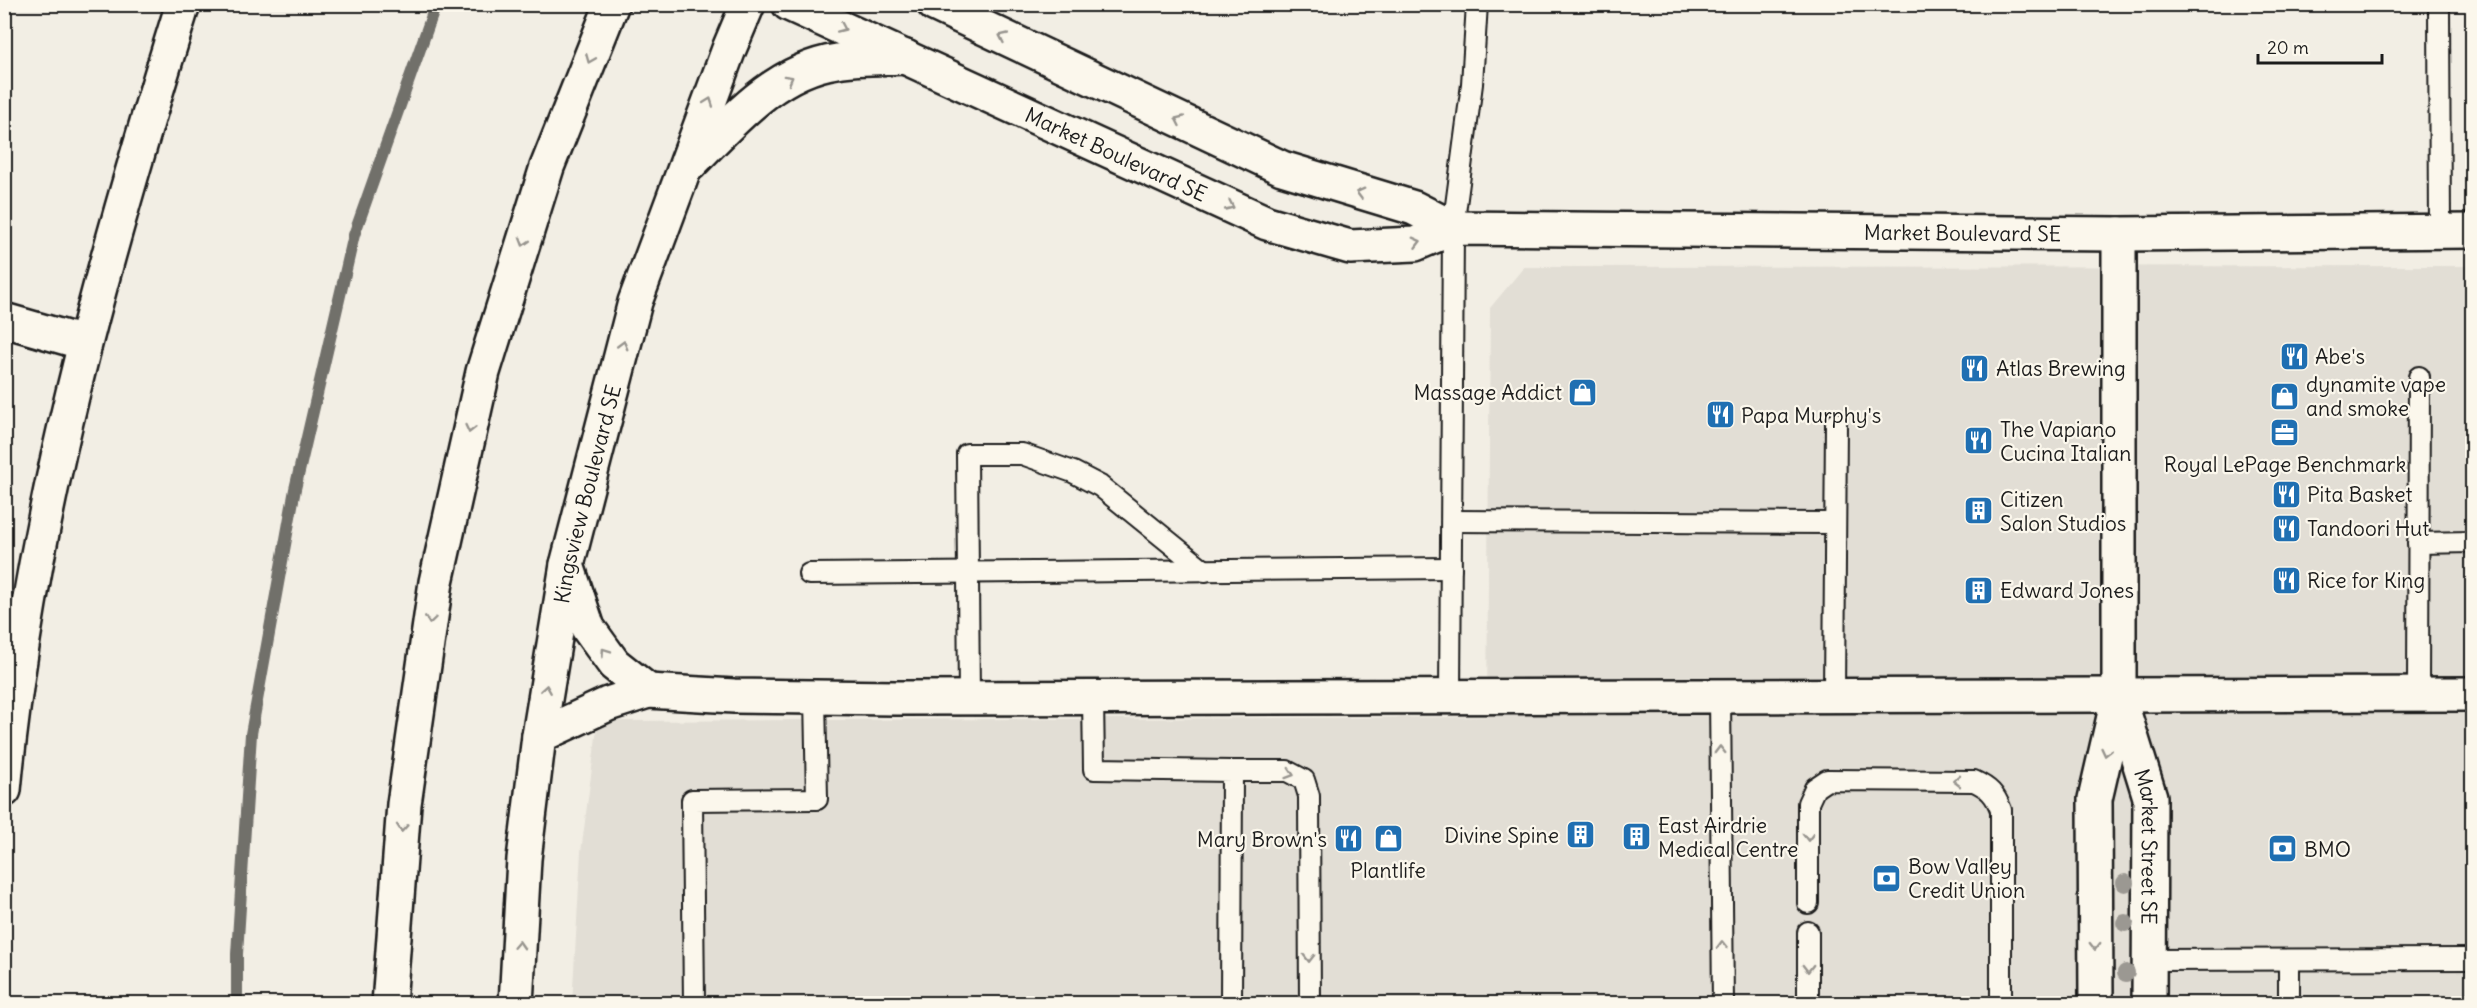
<svg xmlns="http://www.w3.org/2000/svg" width="2477" height="1008" font-family="Delius,sans-serif">
  <style>
    .built { fill: #e2ded5 }
    .lines { fill: none; stroke-linecap: round; stroke-linejoin: round }
    .stream { stroke: #716f6b; stroke-width: 12 }
    .lane-casing { stroke: #1c1c1c; stroke-width: 24 }
    .street-casing { stroke: #1c1c1c; stroke-width: 38 }
    .secondary-casing { stroke: #1c1c1c; stroke-width: 38 }
    .lane { stroke: #fbf7ec; stroke-width: 20 }
    .street { stroke: #fbf7ec; stroke-width: 33 }
    .secondary { stroke: #fbf7ec; stroke-width: 33 }
    .tree { fill: #9b9892 }
    .oneway { stroke: #97948e }
    .labels { text-anchor: middle; dominant-baseline: central; stroke-width: 4.5; stroke-linejoin: round; paint-order: stroke }
    .street-label { font-size: 21px; fill: #1c1c1c; stroke: #fbf7ec }
    .poi-label { font-size: 21px; fill: #1c1c1c; stroke: #fbf7ec; text-anchor: start }
  </style>
  <rect width="100%" height="100%" fill="#f2eee4"/>
  <filter id="ink" filterUnits="userSpaceOnUse"><feTurbulence type="fractalNoise" baseFrequency=".0167" numOctaves="2"/><feDisplacementMap in="SourceGraphic" scale="12" xChannelSelector="R" yChannelSelector="G"/><feConvolveMatrix kernelMatrix="1 2 1 2 8 2 1 2 1" color-interpolation-filters="sRGB"/></filter>
  <g filter="url(#ink)">
    <!-- built -->
    <path class="built" d="M 2472,266 L 2472,1003 L 572,1004 L 581,852 L 597,729 L 616,721 L 1487,717 L 1490,308 L 1524,267 Z"/>
    <g class="lines">
      <!-- stream -->
      <path class="stream" d="M 237,1004 L 237,954 L 251,734 L 295,489 L 354,235 L 436,4"/>
      <defs>
        <g id="lane">
          <path d="M 2439,4 L 2440,231"/>
          <path d="M 1452,521 L 1835,523"/>
          <path d="M 2418,543 L 2472,542"/>
          <path d="M 809,574 L 1451,568"/>
          <path d="M 2418,694 L 2419,377"/>
          <path d="M 1834,695 L 1836,423"/>
          <path d="M 1720,696 L 1723,1004"/>
          <path d="M 1093,697 L 1094,769 L 1232,771 L 1231,1004"/>
          <path d="M 1450,697 L 1453,228 L 1472,84 L 1477,4"/>
          <path d="M 969,698 L 967,454 L 1022,454 L 1073,472 L 1100,486 L 1205,571"/>
          <path d="M 1232,771 L 1287,771 L 1304,780 L 1309,796 L 1310,1004"/>
          <path d="M 1808,903 L 1808,803 L 1815,788 L 1827,780 L 1974,781 C 1989,788 1995,794 2001,810 L 2001,1004"/>
          <path d="M 2149,960 L 2472,959"/>
          <path d="M 2289,960 L 2289,1004"/>
          <path d="M 694,1004 L 692,800 L 817,799 L 815,697"/>
          <path d="M 1808,1004 L 1808,932"/>
        </g>
        <g id="street">
          <path id="s1" d="M 789,4 L 1267,223 L 1350,247 L 1415,244 L 1453,228 L 2119,234 L 2472,231"/>
          <path d="M 934,4 L 1282,168 L 1414,208 L 1453,228"/>
          <path d="M 4,320 L 84,343"/>
          <path d="M 567,565 L 588,628 L 614,664 L 648,691"/>
          <path id="s2" d="M 2119,697 L 2150,797 L 2149,1004"/>
          <path d="M 539,736 L 608,704 L 648,691 L 734,696 L 896,698 L 2472,694"/>
          <path d="M 4,790 C 29,522 103,261 183,4"/>
          <path d="M 2096,1004 L 2095,799 L 2119,695 L 2119,234"/>
        </g>
        <g id="secondary">
          <path d="M 690,164 C 732,122 775,70 837,61 C 860,57 884,58 906,57"/>
          <path d="M 389,1004 L 404,804 L 436,582 L 483,372 L 547,167 L 612,4"/>
          <path id="s3" d="M 516,1004 L 524,859 L 539,736 L 567,565 L 635,302 L 729,49 L 748,4"/>
        </g>
      </defs>
      <!-- lane casing -->
      <use href="#lane" class="lane-casing"/>
      <!-- street casing -->
      <use href="#street" class="street-casing"/>
      <!-- secondary casing -->
      <use href="#secondary" class="secondary-casing"/>
      <!-- lane -->
      <use href="#lane" class="lane"/>
      <!-- street -->
      <use href="#street" class="street"/>
      <!-- secondary -->
      <use href="#secondary" class="secondary"/>
    </g>
    <!-- trees -->
    <g class="tree">
      <circle cx="2125" cy="883" r="9"/>
      <circle cx="2125" cy="923" r="9"/>
      <circle cx="2126" cy="973" r="9"/>
    </g>
    <!-- one-way arrows -->
    <defs><path id="oneway-chevron" d="M-2-3.5L2.5 0L-2 3.5" fill="none" stroke-width="1.6" stroke-linecap="round" stroke-linejoin="round" transform="scale(1.5)"/></defs>
    <g class="oneway">
      <use href="#oneway-chevron" transform="translate(842 28) rotate(24)"/>
      <use href="#oneway-chevron" transform="translate(1003 37) rotate(-155)"/>
      <use href="#oneway-chevron" transform="translate(590 59) rotate(112)"/>
      <use href="#oneway-chevron" transform="translate(789 79) rotate(-29)"/>
      <use href="#oneway-chevron" transform="translate(709 102) rotate(-70)"/>
      <use href="#oneway-chevron" transform="translate(1179 120) rotate(-155)"/>
      <use href="#oneway-chevron" transform="translate(1360 193) rotate(-165)"/>
      <use href="#oneway-chevron" transform="translate(1230 206) rotate(25)"/>
      <use href="#oneway-chevron" transform="translate(524 242) rotate(107)"/>
      <use href="#oneway-chevron" transform="translate(1417 242) rotate(-15)"/>
      <use href="#oneway-chevron" transform="translate(623 345) rotate(-75)"/>
      <use href="#oneway-chevron" transform="translate(470 429) rotate(103)"/>
      <use href="#oneway-chevron" transform="translate(430 620) rotate(98)"/>
      <use href="#oneway-chevron" transform="translate(605 652) rotate(-125)"/>
      <use href="#oneway-chevron" transform="translate(546 689) rotate(-81)"/>
      <use href="#oneway-chevron" transform="translate(1720 750) rotate(-91)"/>
      <use href="#oneway-chevron" transform="translate(2106 752) rotate(103)"/>
      <use href="#oneway-chevron" transform="translate(1290 774) rotate(18)"/>
      <use href="#oneway-chevron" transform="translate(1957 781) rotate(180)"/>
      <use href="#oneway-chevron" transform="translate(402 828) rotate(94)"/>
      <use href="#oneway-chevron" transform="translate(1808 837) rotate(90)"/>
      <use href="#oneway-chevron" transform="translate(519 945) rotate(-87)"/>
      <use href="#oneway-chevron" transform="translate(1722 945) rotate(-91)"/>
      <use href="#oneway-chevron" transform="translate(2095 946) rotate(90)"/>
      <use href="#oneway-chevron" transform="translate(1309 958) rotate(90)"/>
      <use href="#oneway-chevron" transform="translate(1808 968) rotate(90)"/>
    </g>
  </g>
  <!-- icons -->
  <defs>
    <symbol id="restaurant-square" viewBox="-11 -11 22 22"><rect x="-9" y="-9" width="18" height="18" rx="4" fill="#1f6fb2" stroke="#fbf7ec"/><path d="M-5-6h1v4h1v-4h1v4h1v-4h1v5L-1.5 .5V6h-2V.5L-5-1ZM5-6V6H3V1.5H1.5Q1.5-4 5-6Z" fill="#fff"/></symbol>
    <symbol id="shop-square" viewBox="-11 -11 22 22"><rect x="-9" y="-9" width="18" height="18" rx="4" fill="#1f6fb2" stroke="#fbf7ec"/><path d="M-5-2.5h2.3a2.7 3.5 0 0 1 5.4 0H5L5.5 6h-11ZM-1.5-2.5h3a1.5 2.3 0 0 0-3 0Z" fill="#fff"/></symbol>
    <symbol id="office-square" viewBox="-11 -11 22 22"><rect x="-9" y="-9" width="18" height="18" rx="4" fill="#1f6fb2" stroke="#fbf7ec"/><path d="M-6-3h4V-5.5h4V-3h4V5H-6ZM-1-4.5V-3h2v-1.5ZM-6 0V1H6V0Z" fill="#fff"/></symbol>
    <symbol id="building-square" viewBox="-11 -11 22 22"><rect x="-9" y="-9" width="18" height="18" rx="4" fill="#1f6fb2" stroke="#fbf7ec"/><path d="M-4-6H4V6H1V3H-1V6H-4ZM-2.5-4.3h1.7v1.8h-1.7ZM.8-4.3h1.7v1.8H.8ZM-2.5-1h1.7V.8h-1.7ZM.8-1h1.7V.8H.8Z" fill="#fff"/></symbol>
    <symbol id="bank-square" viewBox="-11 -11 22 22"><rect x="-9" y="-9" width="18" height="18" rx="4" fill="#1f6fb2" stroke="#fbf7ec"/><path d="M-6-4H6V4H-6ZM0-2.3a2.3 2.3 0 1 0 0 4.6a2.3 2.3 0 1 0 0-4.6Z" fill="#fff"/></symbol>
  </defs>
  <g fill-rule="evenodd">
    <use href="#restaurant-square" x="2278" y="340" width="33" height="33"/>
    <use href="#restaurant-square" x="1958" y="352" width="33" height="33"/>
    <use href="#shop-square" x="1566" y="376" width="33" height="33"/>
    <use href="#shop-square" x="2268" y="380" width="33" height="33"/>
    <use href="#restaurant-square" x="1704" y="398" width="33" height="33"/>
    <use href="#office-square" x="2268" y="416" width="33" height="33"/>
    <use href="#restaurant-square" x="1962" y="424" width="33" height="33"/>
    <use href="#restaurant-square" x="2270" y="478" width="33" height="33"/>
    <use href="#building-square" x="1962" y="494" width="33" height="33"/>
    <use href="#restaurant-square" x="2270" y="512" width="33" height="33"/>
    <use href="#restaurant-square" x="2270" y="564" width="33" height="33"/>
    <use href="#building-square" x="1962" y="574" width="33" height="33"/>
    <use href="#building-square" x="1564" y="818" width="33" height="33"/>
    <use href="#building-square" x="1620" y="820" width="33" height="33"/>
    <use href="#restaurant-square" x="1332" y="822" width="33" height="33"/>
    <use href="#shop-square" x="1372" y="822" width="33" height="33"/>
    <use href="#bank-square" x="2266" y="832" width="33" height="33"/>
    <use href="#bank-square" x="1870" y="862" width="33" height="33"/>
  </g>
  <g class="labels">
    <!-- street labels -->
    <g class="street-label">
      <text stroke="none"><textPath href="#s1" startOffset="360">Market Boulevard SE</textPath></text>
      <text stroke="none"><textPath href="#s1" startOffset="1228">Market Boulevard SE</textPath></text>
      <text stroke="none"><textPath href="#s3" startOffset="516">Kingsview Boulevard SE</textPath></text>
      <text stroke="none"><textPath href="#s2" startOffset="154">Market Street SE</textPath></text>
    </g>
    <!-- poi labels -->
    <g class="poi-label">
      <text x="2315" y="356">Abe's</text>
      <text x="1996" y="368">Atlas Brewing</text>
      <text x="2306" y="384">dynamite vape<tspan x="2306" dy="24">and smoke</tspan></text>
      <text x="1562" y="392" text-anchor="end">Massage Addict</text>
      <text x="1741" y="415">Papa Murphy's</text>
      <text x="2000" y="429">The Vapiano<tspan x="2000" dy="24">Cucina Italian</tspan></text>
      <text x="2285" y="464" text-anchor="middle">Royal LePage Benchmark</text>
      <text x="2307" y="494">Pita Basket</text>
      <text x="2000" y="499">Citizen<tspan x="2000" dy="24">Salon Studios</tspan></text>
      <text x="2307" y="528">Tandoori Hut</text>
      <text x="2307" y="580">Rice for King</text>
      <text x="2000" y="590">Edward Jones</text>
      <text x="1658" y="825">East Airdrie<tspan x="1658" dy="24">Medical Centre</tspan></text>
      <text x="1559" y="835" text-anchor="end">Divine Spine</text>
      <text x="1327" y="839" text-anchor="end">Mary Brown's</text>
      <text x="2304" y="849">BMO</text>
      <text x="1908" y="866">Bow Valley<tspan x="1908" dy="24">Credit Union</tspan></text>
      <text x="1388" y="870" text-anchor="middle">Plantlife</text>
    </g>
  </g>
  <!-- margin -->
  <rect width="2477" height="1008" fill="none" stroke="#fbf7ec" stroke-width="24"/>
  <rect x="12" y="12" width="2453" height="984" fill="none" stroke="#1c1c1c" stroke-width="2" filter="url(#ink)"/>
  <!-- scale -->
  <path d="M2258 54v9h124v-9" fill="none" stroke="#1c1c1c" stroke-width="3"/>
  <text x="2267" y="54" font-size="18" fill="#1c1c1c" stroke="#fbf7ec" stroke-width="4.5" paint-order="stroke">20 m</text>
</svg>
